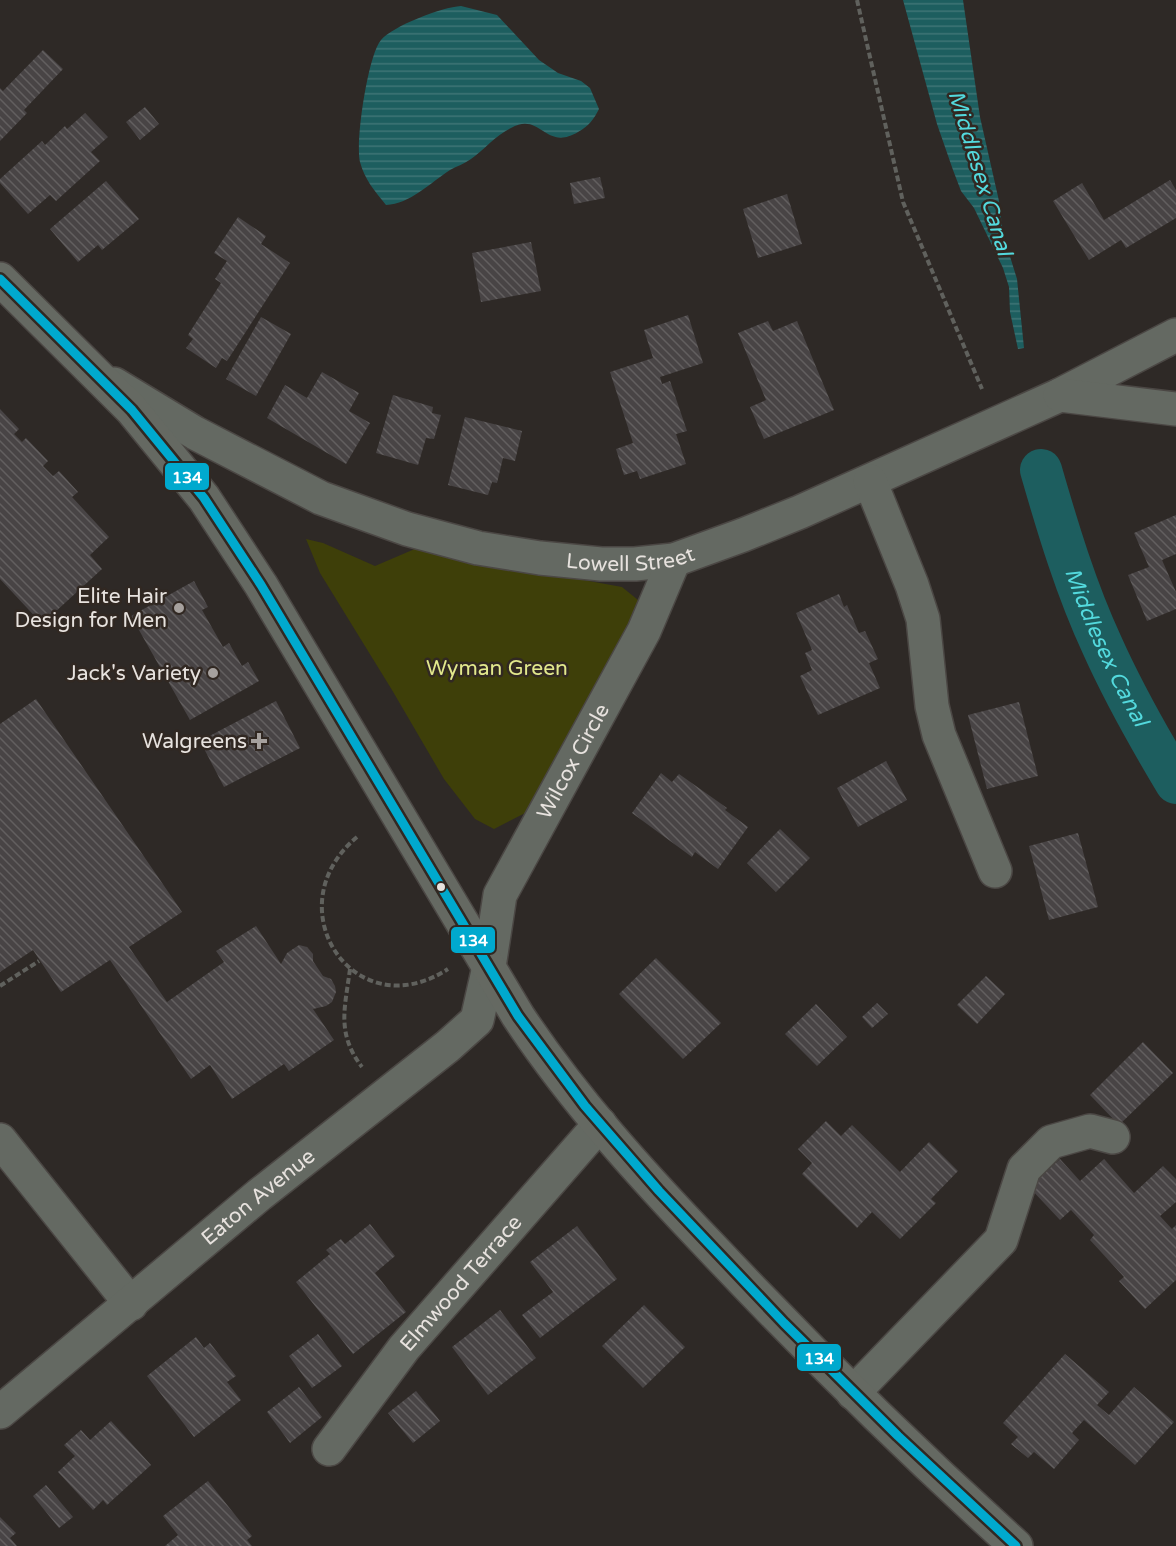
<svg xmlns="http://www.w3.org/2000/svg" width="1176" height="1546" font-family="'Varela Round',sans-serif">
  <style>
    .park { fill: #3e3f09 }
    .water { fill: url(#water-rules) }
    .lines { fill: none; stroke-linecap: round; stroke-linejoin: round }
    .canal { stroke: #1d5e5f; stroke-width: 42 }
    .building { fill: url(#building-back-hatch) }
    .minor-casing { stroke: #4b4744; stroke-width: 36 }
    .major-casing { stroke: #4b4744; stroke-width: 36 }
    .path { stroke: #60615d; stroke-width: 4; stroke-dasharray: 6 3; stroke-linecap: butt }
    .minor { stroke: #646962; stroke-width: 33 }
    .major { stroke: #656962; stroke-width: 33 }
    .bus-1-casing { stroke: #312822; stroke-width: 14 }
    .bus-1 { stroke: #00a9ce; stroke-width: 9 }
    .poi-dot { fill: #a6a19e; stroke: #312822; stroke-width: 2 }
    .bus-dot { fill: #e7e2de; stroke: #312822; stroke-width: 2 }
    .labels { text-anchor: middle; dominant-baseline: central; stroke-width: 5; stroke-linejoin: round; paint-order: stroke }
    .street-label { font-size: 21px; fill: #e7e2de; stroke: #312822 }
    .poi-label { font-size: 21px; fill: #e7e2de; stroke: #312822; text-anchor: end }
    .park-label { font-size: 21px; fill: #e2e88c; stroke: #312822 }
    .water-label { font-size: 22px; font-style: italic; fill: #53d9dd; stroke: #312822 }
    .line-badge { stroke: #312822; stroke-width: 2 }
    .badge-label { font-size: 16px; text-anchor: middle; font-weight: bold; fill: #fff }
  </style>
  <defs>
    <pattern id="water-rules" width="6" height="5" patternUnits="userSpaceOnUse" patternTransform="scale(1.5)"><rect width="6" height="5" fill="#1d5e5f"/><path d="M0 2.5h6" fill="none" stroke="#3e7576"/></pattern>
    <pattern id="building-back-hatch" width="6" height="6" patternUnits="userSpaceOnUse" patternTransform="scale(1.5)"><rect width="6" height="6" fill="#484445"/><path d="M-1 5l2 2M0 0l6 6M5-1l2 2" fill="none" stroke="#625f5f"/></pattern>
  </defs>
  <rect width="100%" height="100%" fill="#2e2926"/>
  <!-- park -->
  <path class="park" d="M 306,539 L 323,543 L 375,566 L 424,545 L 550,574 L 622,587 L 638,600 L 644,615 L 535,808 L 494,829 L 475,819 L 444,779 L 392,690 L 320,573 Z"/>
  <!-- water -->
  <g class="water">
    <path d="M 903,0 L 963,0 L 980,117 L 999,201 L 1003,234 L 1017,279 L 1024,348 L 1018,349 L 1010,312 L 1009,287 L 1003,268 L 974,208 L 961,191 L 953,170 L 937,124 Z"/>
    <path d="M 461,6 L 497,15 L 539,60 L 558,73 L 581,81 L 590,88 L 599,109 C 594,119 589,126 578,132 C 545,152 541,111 511,128 C 495,136 485,149 471,159 C 464,164 457,166 450,170 C 430,183 410,204 386,205 C 374,190 365,180 360,162 C 355,142 368,55 381,40 C 393,26 442,7 461,6 Z"/>
  </g>
  <g class="lines">
    <!-- canal -->
    <path class="canal" id="s1" d="M 1041,470 C 1058,529 1076,589 1102,645 C 1123,692 1149,738 1176,783"/>
  </g>
  <!-- building -->
  <g class="building">
    <path d="M 43,50 L 63,69 L 24,110 L 27,113 L 0,141 L 0,88 L 3,91 Z"/>
    <path d="M 145,107 L 159,124 L 140,140 L 126,122 Z"/>
    <path d="M 85,113 L 108,137 L 91,152 L 100,161 L 56,201 L 50,195 L 28,214 L 0,183 L 0,179 L 42,141 L 45,145 L 65,126 L 67,129 Z"/>
    <path d="M 600,177 L 605,198 L 574,204 L 570,183 Z"/>
    <path d="M 1170,180 L 1176,190 L 1176,218 L 1126,248 L 1121,240 L 1089,260 L 1053,201 L 1082,183 L 1104,220 Z"/>
    <path d="M 106,181 L 139,219 L 102,250 L 98,245 L 78,262 L 50,229 Z"/>
    <path d="M 787,194 L 802,244 L 758,258 L 743,209 Z"/>
    <path d="M 238,217 L 266,236 L 261,244 L 290,263 L 227,361 L 222,358 L 216,368 L 186,348 L 193,339 L 188,335 L 221,283 L 215,279 L 227,261 L 214,253 Z"/>
    <path d="M 531,242 L 541,291 L 481,302 L 472,253 Z"/>
    <path d="M 688,315 L 703,363 L 660,377 L 662,384 L 670,381 L 687,431 L 676,434 L 686,464 L 640,479 L 637,471 L 624,475 L 616,449 L 633,443 L 610,372 L 653,358 L 644,330 Z"/>
    <path d="M 261,317 L 291,334 L 256,396 L 226,379 Z"/>
    <path d="M 768,321 L 773,331 L 797,321 L 834,410 L 764,439 L 750,407 L 766,400 L 738,333 Z"/>
    <path d="M 322,372 L 359,393 L 349,411 L 370,423 L 346,464 L 267,418 L 285,385 L 307,398 Z"/>
    <path d="M 393,395 L 433,407 L 432,413 L 441,415 L 434,439 L 426,438 L 418,465 L 376,453 Z"/>
    <path d="M 0,409 L 19,429 L 14,434 L 22,442 L 26,438 L 48,461 L 43,466 L 53,476 L 59,471 L 78,492 L 72,497 L 109,537 L 90,555 L 102,569 L 42,624 L 0,579 Z"/>
    <path d="M 465,417 L 522,431 L 515,461 L 503,458 L 497,483 L 492,482 L 488,495 L 448,485 Z"/>
    <path d="M 1176,515 L 1176,554 L 1162,560 L 1176,592 L 1176,609 L 1147,621 L 1128,575 L 1149,567 L 1134,533 Z"/>
    <path d="M 194,581 L 208,607 L 202,610 L 223,647 L 229,643 L 242,666 L 248,662 L 259,681 L 190,720 L 131,616 Z"/>
    <path d="M 839,594 L 844,607 L 847,605 L 859,633 L 865,631 L 878,659 L 869,663 L 880,688 L 818,715 L 800,676 L 812,670 L 805,653 L 812,650 L 796,613 Z"/>
    <path d="M 36,699 L 182,912 L 129,947 L 167,1002 L 224,962 L 216,951 L 256,926 L 281,964 L 287,953 L 299,945 L 307,947 L 313,954 L 313,961 L 323,976 L 331,979 L 335,986 L 336,992 L 332,1002 L 326,1006 L 313,1009 L 334,1040 L 289,1071 L 284,1064 L 232,1099 L 210,1065 L 191,1079 L 110,960 L 61,992 L 33,950 L 0,972 L 0,724 Z"/>
    <path d="M 276,701 L 300,748 L 224,787 L 200,741 Z"/>
    <path d="M 1019,702 L 1038,776 L 987,789 L 968,715 Z"/>
    <path d="M 886,761 L 907,800 L 858,827 L 837,788 Z"/>
    <path d="M 661,773 L 672,782 L 679,774 L 727,808 L 725,810 L 748,827 L 718,869 L 695,852 L 692,857 L 632,813 Z"/>
    <path d="M 780,829 L 810,858 L 776,892 L 747,863 Z"/>
    <path d="M 1078,833 L 1098,907 L 1049,920 L 1029,846 Z"/>
    <path d="M 656,958 L 721,1023 L 683,1059 L 619,994 Z"/>
    <path d="M 986,976 L 1005,994 L 977,1024 L 957,1005 Z"/>
    <path d="M 877,1003 L 888,1014 L 872,1028 L 862,1017 Z"/>
    <path d="M 816,1004 L 847,1037 L 817,1066 L 785,1034 Z"/>
    <path d="M 1143,1042 L 1173,1073 L 1119,1125 L 1090,1095 Z"/>
    <path d="M 826,1121 L 841,1136 L 852,1125 L 900,1172 L 929,1142 L 958,1171 L 931,1199 L 936,1203 L 900,1239 L 872,1212 L 857,1228 L 802,1174 L 812,1163 L 798,1149 Z"/>
    <path d="M 1060,1159 L 1080,1181 L 1104,1159 L 1134,1193 L 1163,1166 L 1176,1179 L 1176,1202 L 1160,1216 L 1172,1229 L 1176,1225 L 1176,1280 L 1145,1309 L 1119,1281 L 1124,1277 L 1090,1240 L 1094,1235 L 1071,1210 L 1060,1220 L 1029,1187 Z"/>
    <path d="M 370,1224 L 395,1256 L 375,1273 L 406,1312 L 353,1354 L 296,1282 L 330,1254 L 326,1250 L 341,1239 L 345,1244 Z"/>
    <path d="M 577,1226 L 617,1279 L 540,1338 L 522,1315 L 553,1292 L 530,1262 Z"/>
    <path d="M 644,1305 L 685,1347 L 643,1388 L 602,1346 Z"/>
    <path d="M 500,1310 L 536,1358 L 488,1395 L 452,1347 Z"/>
    <path d="M 318,1334 L 342,1366 L 312,1388 L 289,1356 Z"/>
    <path d="M 196,1337 L 204,1348 L 210,1343 L 236,1376 L 227,1382 L 241,1400 L 194,1437 L 147,1376 Z"/>
    <path d="M 1065,1354 L 1109,1392 L 1097,1405 L 1109,1415 L 1134,1387 L 1174,1422 L 1135,1465 L 1084,1420 L 1072,1433 L 1079,1440 L 1054,1469 L 1034,1452 L 1028,1458 L 1011,1444 L 1018,1437 L 1003,1423 Z"/>
    <path d="M 299,1387 L 322,1417 L 290,1443 L 267,1412 Z"/>
    <path d="M 416,1391 L 440,1421 L 413,1443 L 388,1413 Z"/>
    <path d="M 111,1421 L 151,1465 L 107,1505 L 103,1500 L 93,1510 L 58,1472 L 75,1456 L 64,1445 L 81,1430 L 90,1440 Z"/>
    <path d="M 208,1481 L 252,1536 L 247,1540 L 252,1546 L 165,1546 L 178,1535 L 163,1516 Z"/>
    <path d="M 46,1485 L 73,1517 L 59,1528 L 33,1496 Z"/>
    <path d="M 0,1517 L 16,1533 L 10,1538 L 17,1546 L 0,1546 Z"/>
  </g>
  <g class="lines">
    <defs>
      <g id="minor">
        <path id="s2" d="M 114,384 L 195,433 L 321,498 L 407,529 L 478,548 L 540,558 L 601,564 L 635,564 L 674,560 L 743,535 L 800,512 L 1060,395 L 1176,335"/>
        <path d="M 1060,395 L 1176,409"/>
        <path d="M 870,481 L 912,585 L 923,619 L 932,706 L 939,735 L 995,871"/>
        <path d="M 0,1140 L 131,1304"/>
        <path d="M 853,1393 L 1001,1240 L 1024,1169 L 1051,1142 L 1090,1131 L 1113,1137"/>
        <path id="s3" d="M 0,1412 L 259,1195 L 448,1046 L 477,1020 L 489,967 L 500,895 L 644,631 L 674,560"/>
        <path id="s4" d="M 329,1449 L 404,1348 L 600,1124"/>
      </g>
      <path id="major" d="M 0,279 L 132,410 L 204,498 L 261,585 L 518,1016 C 573,1099 641,1174 710,1246 C 808,1350 910,1450 1016,1546"/>
    </defs>
    <!-- minor casing -->
    <use href="#minor" class="minor-casing"/>
    <!-- major casing -->
    <use href="#major" class="major-casing"/>
    <!-- path -->
    <g class="path">
      <path d="M 857,0 L 903,202 L 982,389"/>
      <path d="M 357,837 C 273,907 354,1030 448,969"/>
      <path d="M 350,969 C 345,1008 336,1033 362,1067"/>
      <path d="M 0,986 L 39,961"/>
    </g>
    <!-- minor -->
    <use href="#minor" class="minor"/>
    <!-- major -->
    <use href="#major" class="major"/>
    <defs>
      <path id="bus-1" d="M 0,279 L 132,410 L 204,498 L 261,585 L 518,1016 L 585,1106 L 659,1191 L 784,1323 L 898,1436 L 1016,1546"/>
    </defs>
    <!-- bus-1 casing -->
    <use href="#bus-1" class="bus-1-casing"/>
    <!-- bus-1 -->
    <use href="#bus-1" class="bus-1"/>
  </g>
  <!-- markers -->
  <g class="poi-dot">
    <circle cx="179" cy="608" r="6"/>
    <circle cx="213" cy="673" r="6"/>
    <path d="M256 732h6v6h6v6h-6v6h-6v-6h-6v-6h6z"/>
  </g>
  <circle class="bus-dot" cx="441" cy="887" r="5"/>
  <g class="labels">
    <!-- street labels -->
    <g class="street-label">
      <text stroke="none"><textPath href="#s2" startOffset="555">Lowell Street</textPath></text>
      <text stroke="none"><textPath href="#s3" startOffset="897">Wilcox Circle</textPath></text>
      <text stroke="none"><textPath href="#s3" startOffset="336">Eaton Avenue</textPath></text>
      <text stroke="none"><textPath href="#s4" startOffset="212">Elmwood Terrace</textPath></text>
    </g>
    <!-- poi labels -->
    <g class="poi-label">
      <text x="167" y="596">Elite Hair<tspan x="167" dy="24">Design for Men</tspan></text>
      <text x="201" y="673">Jack's Variety</text>
      <text x="247" y="741">Walgreens</text>
    </g>
    <!-- park labels -->
    <g class="park-label">
      <text x="497" y="668">Wyman Green</text>
    </g>
    <!-- water labels -->
    <g class="water-label">
      <text transform="translate(980 173) rotate(73)">Middlesex Canal</text>
      <text stroke="none"><textPath href="#s1" startOffset="189">Middlesex Canal</textPath></text>
    </g>
  </g>
  <g class="line-badge">
    <rect x="164" y="462" width="46" height="29" rx="6" fill="#00a9ce"/>
    <rect x="450" y="926" width="46" height="28" rx="6" fill="#00a9ce"/>
    <rect x="796" y="1343" width="46" height="29" rx="6" fill="#00a9ce"/>
  </g>
  <g class="badge-label">
    <text x="187" y="483">134</text>
    <text x="473" y="946">134</text>
    <text x="819" y="1364">134</text>
  </g>
</svg>
